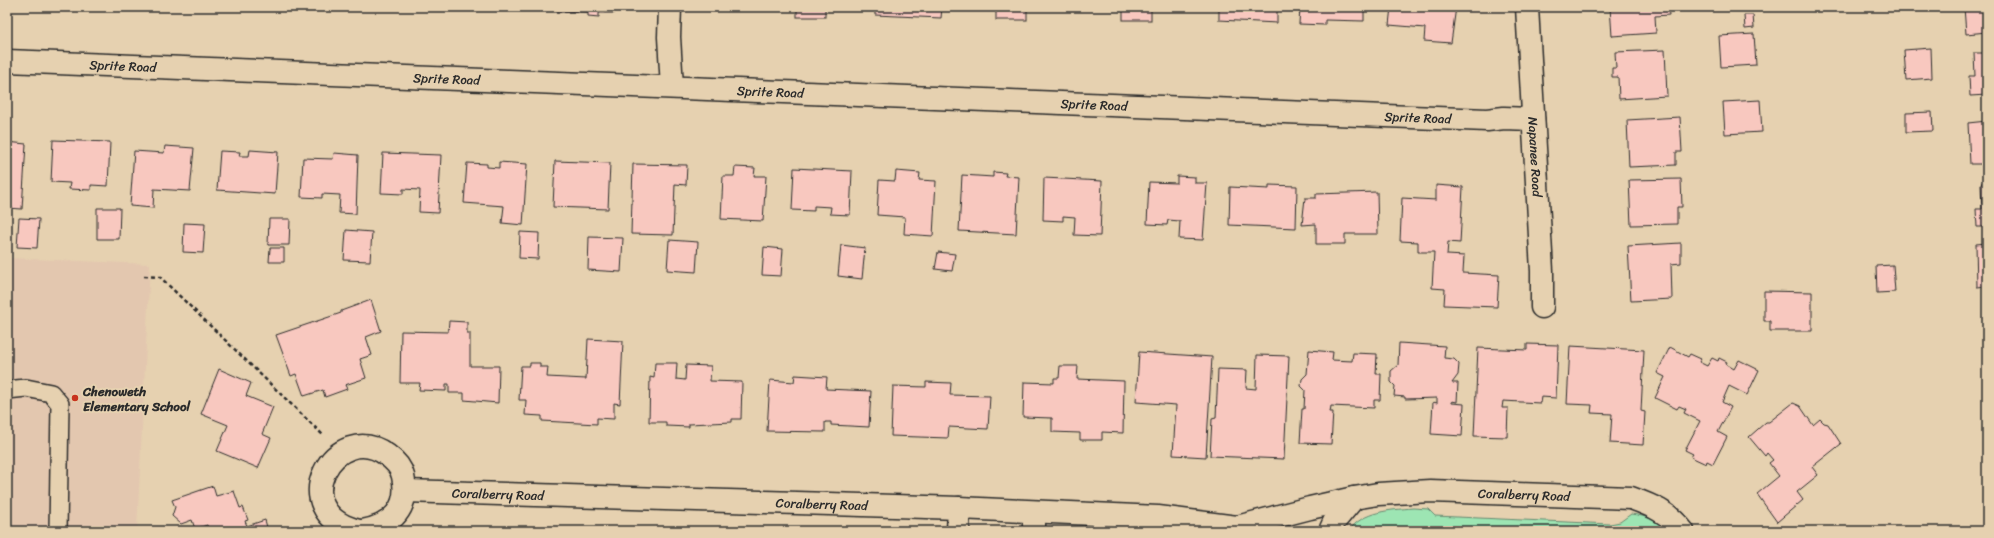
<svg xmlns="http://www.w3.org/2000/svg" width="1994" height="538" font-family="Sriracha,sans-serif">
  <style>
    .built { fill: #e3c7af }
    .green { fill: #9de5b3; stroke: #64886f }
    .building { fill: #f8c8bf; stroke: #2b2b2b }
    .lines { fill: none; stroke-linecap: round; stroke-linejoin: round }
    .lane-casing { stroke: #2b2b2b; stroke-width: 20 }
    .street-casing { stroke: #2b2b2b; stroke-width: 25 }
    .path { stroke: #2b2b2b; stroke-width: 2.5; stroke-dasharray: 4 3; stroke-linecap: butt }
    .lane { stroke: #e6d1b0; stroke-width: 17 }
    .street { stroke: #e6d1b0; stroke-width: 22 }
    .poi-dot { fill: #c8321e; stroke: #e6d1b0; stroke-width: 1.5 }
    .labels { text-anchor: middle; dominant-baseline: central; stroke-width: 4; stroke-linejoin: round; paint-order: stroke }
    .street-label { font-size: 13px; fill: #2b2b2b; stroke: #e6d1b0 }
    .poi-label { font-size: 13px; font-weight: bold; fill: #2b2b2b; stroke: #e6d1b0; text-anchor: start }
  </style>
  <rect width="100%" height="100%" fill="#e6d1b0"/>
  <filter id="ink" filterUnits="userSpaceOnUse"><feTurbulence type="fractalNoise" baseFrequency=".025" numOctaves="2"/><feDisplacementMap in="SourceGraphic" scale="8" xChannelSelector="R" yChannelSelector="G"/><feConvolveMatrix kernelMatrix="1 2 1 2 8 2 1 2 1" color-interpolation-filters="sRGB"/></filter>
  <g filter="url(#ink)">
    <!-- built -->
    <path class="built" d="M 7,258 L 150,264 L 137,531 L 7,531 Z"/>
    <!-- green -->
    <path class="green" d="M 1413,508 L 1428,509 L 1435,516 L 1610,524 L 1620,522 L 1631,514 C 1646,516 1659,520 1670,531 L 1349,531 C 1362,511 1391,510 1413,508 Z"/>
    <!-- building -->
    <g class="building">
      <path d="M 557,7 L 615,7 L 615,13 L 599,13 L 599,17 L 588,16 L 588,12 L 557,11 Z"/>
      <path d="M 757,7 L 785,7 L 785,9 L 757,8 Z"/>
      <rect x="797" y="7" width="28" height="10"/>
      <path d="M 875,7 L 942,7 L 941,18 L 875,15 Z"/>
      <rect x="996" y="7" width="31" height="13"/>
      <rect x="1123" y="7" width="28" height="13"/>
      <path d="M 1219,7 L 1277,7 L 1277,23 L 1219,20 Z"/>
      <path d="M 1300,7 L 1364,7 L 1364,21 L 1325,20 L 1325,25 L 1299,24 Z"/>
      <path d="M 1391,7 L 1456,7 L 1451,43 L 1424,41 L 1425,28 L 1389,25 Z"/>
      <path d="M 1610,7 L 1668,7 L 1669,15 L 1655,16 L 1656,33 L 1612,36 Z"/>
      <path d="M 1964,7 L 1987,7 L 1987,32 L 1966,34 Z"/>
      <path d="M 1744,15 L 1753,15 L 1754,28 L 1745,29 Z"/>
      <path d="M 1754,34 L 1756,65 L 1721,67 L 1719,36 Z"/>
      <path d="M 1931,48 L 1932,78 L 1906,80 L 1904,50 Z"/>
      <path d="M 1665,50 L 1667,96 L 1619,99 L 1618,77 L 1612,77 L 1612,68 L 1616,68 L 1615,52 Z"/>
      <path d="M 1974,53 L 1987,53 L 1987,95 L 1970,96 L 1969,76 L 1975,76 Z"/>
      <path d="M 1760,100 L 1762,132 L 1725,134 L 1723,102 Z"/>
      <path d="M 1932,112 L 1933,131 L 1906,132 L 1906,113 Z"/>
      <path d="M 1680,117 L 1682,152 L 1676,152 L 1676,165 L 1629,167 L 1627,120 Z"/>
      <path d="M 1987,121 L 1987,164 L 1970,164 L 1968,123 Z"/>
      <path d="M 53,140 L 110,142 L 108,186 L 91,185 L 91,190 L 69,189 L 70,183 L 51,182 Z"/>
      <path d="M 7,142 L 26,144 L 22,209 L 7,208 Z"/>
      <path d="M 165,146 L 194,148 L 190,191 L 154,189 L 153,208 L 130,206 L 134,151 L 164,153 Z"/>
      <path d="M 250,150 L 278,152 L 275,194 L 217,190 L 220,151 L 240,152 L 239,156 L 249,156 Z"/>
      <path d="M 334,153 L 358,155 L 356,214 L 339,213 L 340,195 L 322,194 L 322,198 L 301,197 L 303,158 L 333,159 Z"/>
      <path d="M 383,153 L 441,155 L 438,213 L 419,212 L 420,190 L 403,189 L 403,194 L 381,193 Z"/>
      <path d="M 555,161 L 610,163 L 608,209 L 553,207 Z"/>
      <path d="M 499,162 L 527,164 L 523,225 L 502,223 L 504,206 L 464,203 L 467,163 L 487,164 L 487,167 L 499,168 Z"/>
      <path d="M 633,164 L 687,165 L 686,185 L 675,184 L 673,235 L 631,234 Z"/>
      <path d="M 735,167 L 755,168 L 754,176 L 766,176 L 763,221 L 721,219 L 723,176 L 734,176 Z"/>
      <path d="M 794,168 L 852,171 L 850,215 L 830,214 L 831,207 L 814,206 L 814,211 L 792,210 Z"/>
      <path d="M 896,171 L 920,173 L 919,180 L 936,181 L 933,236 L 904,234 L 905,217 L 877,215 L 879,180 L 895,181 Z"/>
      <path d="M 993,172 L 1006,173 L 1005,176 L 1019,177 L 1016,234 L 959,231 L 962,175 L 993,177 Z"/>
      <path d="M 1177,176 L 1195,177 L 1195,183 L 1207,183 L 1203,240 L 1179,239 L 1180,221 L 1168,220 L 1167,225 L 1147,224 L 1149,182 L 1177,183 Z"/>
      <path d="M 1044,178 L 1102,181 L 1100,236 L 1074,235 L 1075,217 L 1063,216 L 1063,221 L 1043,220 Z"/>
      <path d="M 1681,179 L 1682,207 L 1677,207 L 1677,224 L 1631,225 L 1629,180 Z"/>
      <path d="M 1981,183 L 1987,183 L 1987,227 L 1977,227 L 1976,209 L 1982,209 Z"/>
      <path d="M 1269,185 L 1297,186 L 1296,228 L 1229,225 L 1230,187 L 1269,189 Z"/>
      <path d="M 1436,185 L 1463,187 L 1460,243 L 1448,242 L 1447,255 L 1464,256 L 1463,273 L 1499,275 L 1497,307 L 1444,305 L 1445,289 L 1432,288 L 1434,252 L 1418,252 L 1418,242 L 1400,241 L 1402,198 L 1436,200 Z"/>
      <path d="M 1377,192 L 1378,234 L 1345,234 L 1345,244 L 1316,244 L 1316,224 L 1302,225 L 1305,198 L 1316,198 L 1316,194 Z"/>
      <path d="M 97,208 L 120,208 L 119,239 L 97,239 Z"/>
      <path d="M 19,218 L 39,219 L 37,248 L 17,247 Z"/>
      <path d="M 269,219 L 290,219 L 289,245 L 268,245 Z"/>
      <path d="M 184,223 L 205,224 L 203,253 L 183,252 Z"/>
      <path d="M 346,230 L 372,232 L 370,261 L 344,260 Z"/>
      <path d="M 520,232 L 539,233 L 538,259 L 519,258 Z"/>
      <path d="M 589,237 L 623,238 L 621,272 L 588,270 Z"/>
      <path d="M 669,240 L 698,242 L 696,272 L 667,270 Z"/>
      <path d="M 1681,243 L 1681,263 L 1671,264 L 1672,299 L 1631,301 L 1628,246 Z"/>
      <path d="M 1987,243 L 1987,286 L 1977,287 L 1976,244 Z"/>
      <path d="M 841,245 L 865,248 L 862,279 L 838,276 Z"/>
      <path d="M 764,247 L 783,249 L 781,276 L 762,275 Z"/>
      <path d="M 270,248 L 284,248 L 284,262 L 269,262 Z"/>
      <path d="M 938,252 L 955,254 L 952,271 L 935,269 Z"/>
      <path d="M 1893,265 L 1895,292 L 1877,293 L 1876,266 Z"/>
      <path d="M 1764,291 L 1812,292 L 1812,331 L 1770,331 L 1770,321 L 1764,321 Z"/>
      <path d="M 371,300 L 381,331 L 366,337 L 372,355 L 360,359 L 366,378 L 345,385 L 347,389 L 325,397 L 323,390 L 304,396 L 296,374 L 291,376 L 276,335 L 341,313 L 341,311 Z"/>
      <path d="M 449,321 L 467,322 L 467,333 L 470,333 L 470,366 L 499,366 L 498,403 L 464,400 L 464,393 L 449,393 L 449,384 L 446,384 L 446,391 L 419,390 L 420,383 L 400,383 L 401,331 L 448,332 Z"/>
      <path d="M 588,339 L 623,341 L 620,404 L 614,403 L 614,419 L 597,418 L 597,424 L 542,421 L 542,416 L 525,415 L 526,400 L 519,400 L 521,366 L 530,366 L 530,363 L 540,363 L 540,367 L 548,367 L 547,377 L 586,379 Z"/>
      <path d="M 1399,343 L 1445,346 L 1444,358 L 1454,359 L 1459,364 L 1458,375 L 1452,383 L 1458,383 L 1457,402 L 1452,401 L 1452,403 L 1464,404 L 1462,436 L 1431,434 L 1433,402 L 1437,403 L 1437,398 L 1405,399 L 1405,397 L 1394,396 L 1395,386 L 1391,382 L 1391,371 L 1398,365 Z"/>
      <path d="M 1527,344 L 1558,345 L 1556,398 L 1541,397 L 1540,403 L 1503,401 L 1502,408 L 1508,408 L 1507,437 L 1474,436 L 1478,348 L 1527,350 Z"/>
      <path d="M 1570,346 L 1644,350 L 1641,411 L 1645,412 L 1643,445 L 1610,443 L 1612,414 L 1591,413 L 1592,405 L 1567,404 Z"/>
      <path d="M 1670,347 L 1688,357 L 1690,354 L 1701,359 L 1699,362 L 1707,366 L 1712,358 L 1718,361 L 1719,358 L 1727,362 L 1726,364 L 1734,369 L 1739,360 L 1759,370 L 1747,395 L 1729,386 L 1722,402 L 1731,407 L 1718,432 L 1727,437 L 1713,464 L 1707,461 L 1706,464 L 1691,457 L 1693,454 L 1685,450 L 1700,421 L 1684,413 L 1686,409 L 1679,406 L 1677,409 L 1655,398 L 1665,377 L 1657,373 Z"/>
      <path d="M 1309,350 L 1333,352 L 1332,360 L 1352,361 L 1353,353 L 1377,354 L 1376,374 L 1381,374 L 1380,400 L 1374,400 L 1374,408 L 1331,406 L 1330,412 L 1333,412 L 1331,444 L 1300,443 L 1302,409 L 1304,409 L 1305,390 L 1301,386 L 1302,379 L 1307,374 Z"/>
      <path d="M 1139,352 L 1212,357 L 1206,457 L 1173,455 L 1176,405 L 1136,402 Z"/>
      <path d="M 1257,355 L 1289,356 L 1284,459 L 1210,456 L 1212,419 L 1216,418 L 1218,369 L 1247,370 L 1246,388 L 1256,389 Z"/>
      <path d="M 655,363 L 677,363 L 676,379 L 685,380 L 686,365 L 711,366 L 710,381 L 742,382 L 741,419 L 732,419 L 732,422 L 689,424 L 689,427 L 666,426 L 666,422 L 649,422 L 650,377 L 654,378 Z"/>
      <path d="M 1060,366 L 1078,366 L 1077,379 L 1124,381 L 1123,433 L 1102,432 L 1102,440 L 1080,440 L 1080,433 L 1052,432 L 1052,418 L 1023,417 L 1024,382 L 1054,383 L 1054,378 L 1059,378 Z"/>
      <path d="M 219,369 L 251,383 L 246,396 L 273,407 L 262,434 L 271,438 L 258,468 L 217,451 L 228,425 L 201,414 Z"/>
      <path d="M 795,375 L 827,377 L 826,389 L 871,391 L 869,427 L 831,425 L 831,422 L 825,422 L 825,432 L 767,431 L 770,380 L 794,382 Z"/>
      <path d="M 926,382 L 951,383 L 950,395 L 990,396 L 988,429 L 949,427 L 948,438 L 891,436 L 893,386 L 926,387 Z"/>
      <path d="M 1793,403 L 1800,406 L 1813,425 L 1820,419 L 1824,423 L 1828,424 L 1841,444 L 1812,467 L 1818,475 L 1797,492 L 1803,500 L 1777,522 L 1757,494 L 1779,476 L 1769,463 L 1773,460 L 1767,453 L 1765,456 L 1749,437 L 1766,422 L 1769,422 Z"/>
      <path d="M 213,486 L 216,496 L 234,491 L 240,508 L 243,507 L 248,520 L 245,521 L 247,526 L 265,520 L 268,531 L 209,531 L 207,525 L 195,529 L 192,520 L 181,524 L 172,516 L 175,507 L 172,500 Z"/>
    </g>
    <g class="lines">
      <defs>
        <path id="lane" d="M 7,390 L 26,388 L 51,393 L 60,404 L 58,531"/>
        <g id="street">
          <path d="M 670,7 L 669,37 L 672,87"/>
          <path id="s1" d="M 1527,7 L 1542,271 L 1542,307"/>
          <path id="s2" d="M 7,61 L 1487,120 L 1504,118 L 1533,119"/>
          <path id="s3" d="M 405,491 L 959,508 L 1158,517 L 1237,527 L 1246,531"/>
          <path id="s4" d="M 1237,527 L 1310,508 L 1354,498 L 1378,494 L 1430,491 L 1631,498 C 1653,506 1668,512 1683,531"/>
          <path d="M 359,531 C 281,512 336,417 387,455 C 394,460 401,467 403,476 C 410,508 392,526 362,531"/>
          <path d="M 958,531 L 959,508"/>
          <path d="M 1034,531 L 1034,512"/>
          <path d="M 1330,531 L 1334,522 L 1354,498"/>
        </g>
      </defs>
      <!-- lane casing -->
      <use href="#lane" class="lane-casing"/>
      <!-- street casing -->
      <use href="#street" class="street-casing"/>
      <!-- path -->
      <path class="path" d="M 144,276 L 160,277 L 323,435"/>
      <!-- lane -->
      <use href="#lane" class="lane"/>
      <!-- street -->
      <use href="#street" class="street"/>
    </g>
  </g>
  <!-- markers -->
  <circle class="poi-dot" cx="75" cy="398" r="4"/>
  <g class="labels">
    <!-- street labels -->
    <g class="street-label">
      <text stroke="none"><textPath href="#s2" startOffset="116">Sprite Road</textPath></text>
      <text stroke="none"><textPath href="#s2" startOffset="440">Sprite Road</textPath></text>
      <text stroke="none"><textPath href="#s2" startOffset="764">Sprite Road</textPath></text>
      <text stroke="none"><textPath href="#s2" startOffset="1088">Sprite Road</textPath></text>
      <text stroke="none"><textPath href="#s2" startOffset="1412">Sprite Road</textPath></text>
      <text stroke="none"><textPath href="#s1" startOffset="150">Napanee Road</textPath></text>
      <text stroke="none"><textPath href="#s3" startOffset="93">Coralberry Road</textPath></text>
      <text stroke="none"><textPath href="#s4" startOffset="291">Coralberry Road</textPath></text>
      <text stroke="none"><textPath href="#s3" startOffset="417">Coralberry Road</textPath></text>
    </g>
    <!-- poi labels -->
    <g class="poi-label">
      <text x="83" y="391">Chenoweth<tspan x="83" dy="15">Elementary School</tspan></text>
    </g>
  </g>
  <!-- margin -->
  <rect width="1994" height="538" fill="none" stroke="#e6d1b0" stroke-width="24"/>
  <rect x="12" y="12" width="1970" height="514" fill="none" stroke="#2b2b2b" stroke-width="1.5" filter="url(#ink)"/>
</svg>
